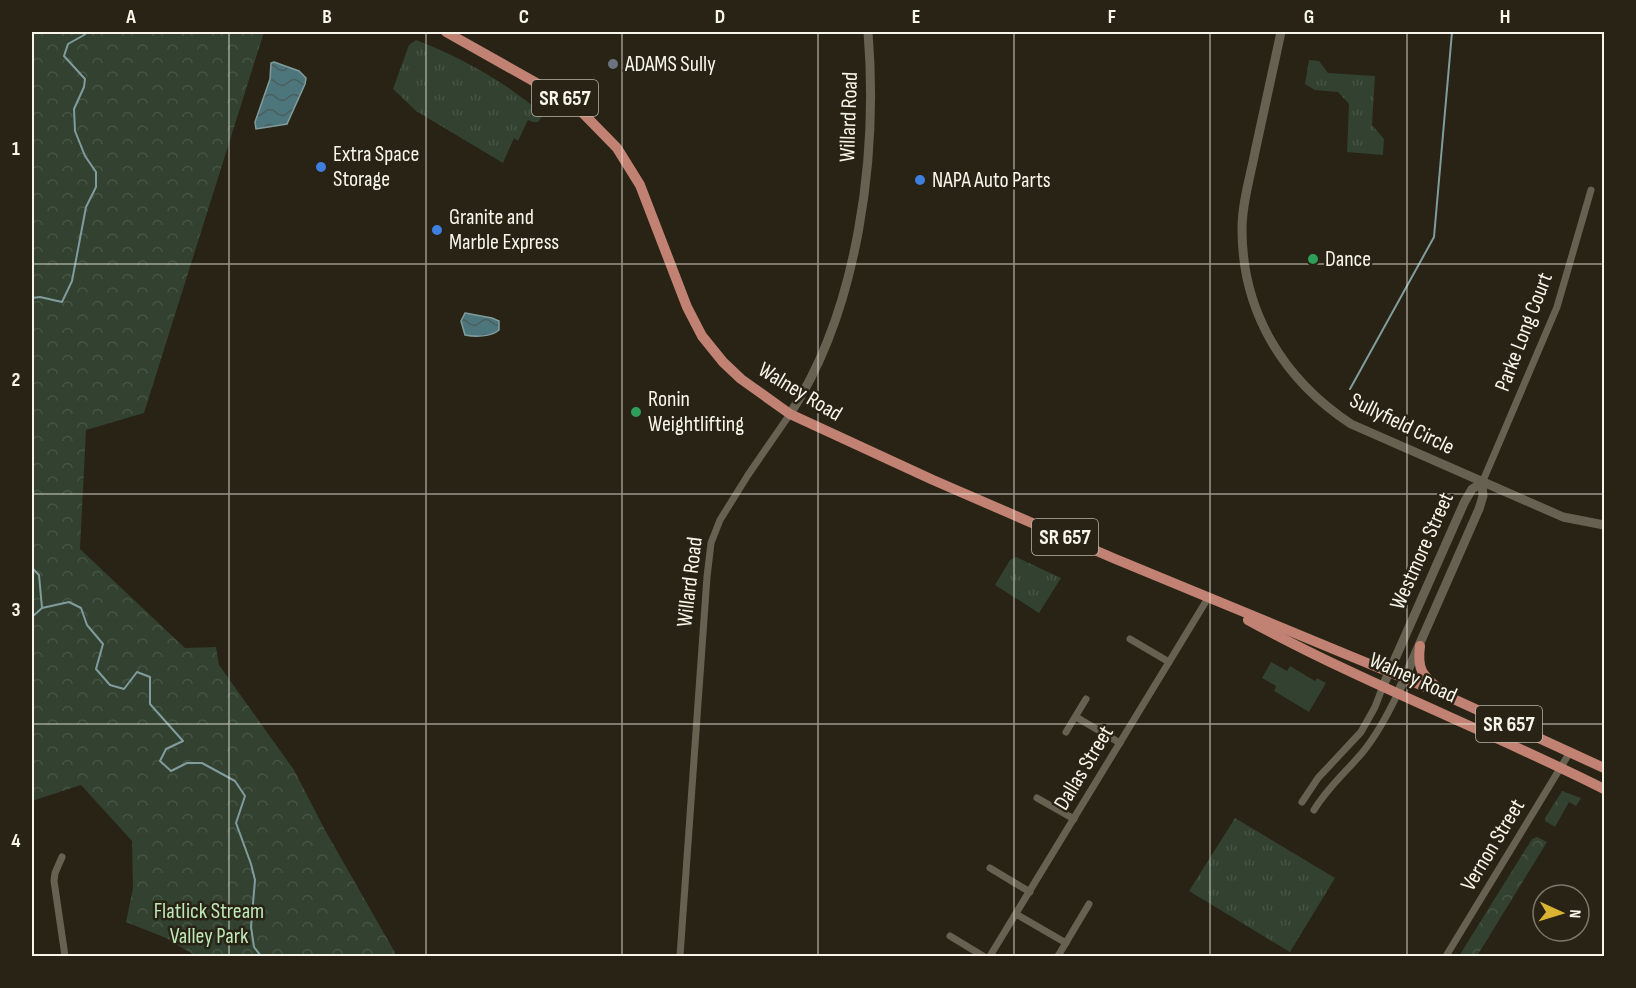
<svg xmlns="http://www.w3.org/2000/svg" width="1636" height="988" font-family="'Sofia Sans Condensed',sans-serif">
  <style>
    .grass { fill: url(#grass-tufts) }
    .forest { fill: url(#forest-crowns) }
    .pitch { fill: #324130 }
    .water { fill: url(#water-waves); stroke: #809c9d; stroke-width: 1.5 }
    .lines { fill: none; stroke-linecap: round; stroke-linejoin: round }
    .stream { stroke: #809c9d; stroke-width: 2 }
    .street { stroke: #676151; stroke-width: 7 }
    .secondary { stroke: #676151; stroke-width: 9 }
    .primary { stroke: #c28273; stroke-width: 10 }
    .grid { fill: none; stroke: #f8f5eb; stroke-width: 1.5; stroke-opacity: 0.55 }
    .worship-dot { fill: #6b7280; stroke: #282314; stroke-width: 2 }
    .shop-dot { fill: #3f7fe0; stroke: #282314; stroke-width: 2 }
    .leisure-dot { fill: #2e9e5b; stroke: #282314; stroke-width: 2 }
    .labels { text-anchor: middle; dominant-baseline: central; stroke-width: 5; stroke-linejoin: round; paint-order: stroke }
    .shield { fill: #282314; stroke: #bab6aa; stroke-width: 1.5 }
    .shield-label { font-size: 21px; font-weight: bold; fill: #f8f5eb }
    .poi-label { font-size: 22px; fill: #f8f5eb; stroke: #282314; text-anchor: start }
    .street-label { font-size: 22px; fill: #f8f5eb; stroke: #282314 }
    .park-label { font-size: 22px; fill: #bee8b9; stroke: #282314 }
    .neatline { fill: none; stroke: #f8f5eb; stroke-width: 2 }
    .grid-label { font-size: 20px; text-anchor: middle; font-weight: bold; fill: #f8f5eb }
  </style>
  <defs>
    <pattern id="grass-tufts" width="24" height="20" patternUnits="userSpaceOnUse" patternTransform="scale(1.5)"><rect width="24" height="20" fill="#324130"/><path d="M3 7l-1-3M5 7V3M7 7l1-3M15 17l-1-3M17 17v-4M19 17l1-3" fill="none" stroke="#465444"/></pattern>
    <pattern id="forest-crowns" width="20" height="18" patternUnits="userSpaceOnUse" patternTransform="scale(1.5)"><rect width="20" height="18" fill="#324130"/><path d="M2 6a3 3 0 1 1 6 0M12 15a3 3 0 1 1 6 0" fill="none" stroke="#465444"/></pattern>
    <pattern id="water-waves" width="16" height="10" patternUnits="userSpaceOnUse" patternTransform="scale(1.5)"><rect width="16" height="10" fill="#4d767c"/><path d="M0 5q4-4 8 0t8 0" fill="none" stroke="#4b5e5e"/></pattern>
  </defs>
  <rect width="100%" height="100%" fill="#282314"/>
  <!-- grass -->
  <g class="grass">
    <path d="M 416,40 C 458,56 510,84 543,115 L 538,122 L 533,122 L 528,120 L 518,141 L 514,138 L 503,163 L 416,111 L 393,89 L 409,45 Z"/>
    <path d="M 1309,60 L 1319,61 L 1328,73 L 1375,76 L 1372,125 L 1384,139 L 1383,155 L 1347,152 L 1349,104 L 1338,92 L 1315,90 L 1305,84 Z"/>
    <path d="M 1016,557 L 1061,578 L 1039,613 L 995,585 L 1010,560 Z"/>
    <path d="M 1235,818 L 1335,878 L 1290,952 L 1189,891 Z"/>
  </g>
  <!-- forest -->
  <g class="forest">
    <path d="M 32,32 L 264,32 L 144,413 L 86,430 L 80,549 L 185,648 L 216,647 L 219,665 L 294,770 L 325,830 L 397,956 L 196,956 L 166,938 L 126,922 L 133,888 L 132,841 L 81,785 L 32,801 Z"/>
    <path d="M 1562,791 L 1581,798 L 1576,806 L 1569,802 L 1555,827 L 1545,821 L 1545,818 Z"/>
    <path d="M 1537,837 L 1547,842 L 1477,956 L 1459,956 L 1532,839 Z"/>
  </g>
  <!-- pitch -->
  <path class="pitch" d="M 1271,662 L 1287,671 L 1290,666 L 1315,681 L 1317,678 L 1326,683 L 1309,712 L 1274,691 L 1276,686 L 1262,678 Z"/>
  <!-- water -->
  <g class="water">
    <path d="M 274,62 L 299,71 L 306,78 L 305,84 L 287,124 L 256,129 L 255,122 L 270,79 L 271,63 Z"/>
    <path d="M 465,313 L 492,318 L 499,321 L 499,330 C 491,337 475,337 465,335 L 461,321 Z"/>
  </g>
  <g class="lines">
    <!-- stream -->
    <g class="stream">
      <path d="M 32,298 L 40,297 L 62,302 L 72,281 L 86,207 L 96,187 L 96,172 L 85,156 L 75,131 L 74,109 L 84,87 L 85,79 L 64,56 L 68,44 L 84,35 L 87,32"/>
      <path d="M 1350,389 L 1434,237 L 1452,32"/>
      <path d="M 32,568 L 39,575 L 42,608 L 69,602 L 81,608 L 87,625 L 103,644 L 96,669 L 110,685 L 124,689 L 137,672 L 150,677 L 150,704 L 183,741 L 166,749 L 160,761 L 171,771 L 187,763 L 202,763 L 235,781 L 245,796 L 236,823 L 251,864 L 255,880 L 251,927 L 254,947 L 261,956"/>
      <path d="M 32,617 L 42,608"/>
    </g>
    <!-- street -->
    <g class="street">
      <path d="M 1482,483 L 1557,307 L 1591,190"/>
      <path d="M 1130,639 L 1169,662"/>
      <path d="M 1076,717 L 1120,743"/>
      <path d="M 1066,732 L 1086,699"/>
      <path d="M 1037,798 L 1074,819"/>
      <path d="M 1302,802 L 1318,778 L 1361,732 L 1375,707 L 1383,686"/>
      <path d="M 1314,810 C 1328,787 1345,773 1362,753 C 1377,735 1388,714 1398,693"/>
      <path d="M 62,857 L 55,873 L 54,881 L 65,956"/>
      <path d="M 990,868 L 1030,892"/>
      <path d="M 1016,914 L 1066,943"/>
      <path d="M 950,936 L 983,956"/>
      <path d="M 680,956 L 707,577 L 711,543 L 720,520 L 748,475 L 790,414"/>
      <path d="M 990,956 L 1208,598"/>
      <path d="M 1058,956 L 1089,904"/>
      <path d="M 1446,956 L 1570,752"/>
    </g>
    <!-- secondary -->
    <g class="secondary">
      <path d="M 1281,32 C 1272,72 1264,112 1255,152 C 1250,178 1242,203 1242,229 C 1242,312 1283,379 1351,424 L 1563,517 L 1604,525"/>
      <path d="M 790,414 C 859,309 878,154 868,32"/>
      <path d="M 1383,686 L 1464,503 L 1472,489 L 1482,483"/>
      <path d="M 1398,693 L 1479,509 L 1483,496 L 1482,483"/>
    </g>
    <!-- primary -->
    <g class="primary">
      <path d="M 446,32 L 574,104 L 617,148 L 640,185 L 687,307 L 702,336 L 723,362 L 741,379 L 790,414 L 933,480 L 1113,558 L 1447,696 L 1604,768"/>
      <path d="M 1248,620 C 1363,683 1487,730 1604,789"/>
      <path d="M 1420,646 C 1417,670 1422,675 1440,690"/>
    </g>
  </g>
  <!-- grid -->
  <path class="grid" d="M 229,32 L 229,956M 426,32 L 426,956M 622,32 L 622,956M 818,32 L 818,956M 1014,32 L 1014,956M 1210,32 L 1210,956M 1407,32 L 1407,956M 32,264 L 1604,264M 32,494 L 1604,494M 32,724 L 1604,724"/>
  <!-- markers -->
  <circle class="worship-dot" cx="613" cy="64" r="6"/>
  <g class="shop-dot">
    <circle cx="321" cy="167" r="6"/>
    <circle cx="920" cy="180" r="6"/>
    <circle cx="437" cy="230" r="6"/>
  </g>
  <g class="leisure-dot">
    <circle cx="1313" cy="259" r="6"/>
    <circle cx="636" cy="412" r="6"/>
  </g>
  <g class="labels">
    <!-- shield labels -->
    <g class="shield">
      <rect x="532" y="80" width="66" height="36" rx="4.5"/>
      <rect x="1032" y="519" width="66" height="36" rx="4.5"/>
      <rect x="1476" y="706" width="66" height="36" rx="4.5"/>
    </g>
    <g class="shield-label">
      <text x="565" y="98">SR 657</text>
      <text x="1065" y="537">SR 657</text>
      <text x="1509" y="724">SR 657</text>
    </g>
    <!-- poi labels -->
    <g class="poi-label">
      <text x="625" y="64">ADAMS Sully</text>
      <text x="333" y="154">Extra Space<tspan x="333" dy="25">Storage</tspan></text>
      <text x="932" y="180">NAPA Auto Parts</text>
      <text x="449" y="217">Granite and<tspan x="449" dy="25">Marble Express</tspan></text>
      <text x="1325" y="259">Dance</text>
      <text x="648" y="399">Ronin<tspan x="648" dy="25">Weightlifting</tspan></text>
    </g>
    <!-- street labels -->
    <g class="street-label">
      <text transform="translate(849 117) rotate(-88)">Willard Road</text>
      <text transform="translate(1524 332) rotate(-69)">Parke Long Court</text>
      <text transform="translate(800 392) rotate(31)">Walney Road</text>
      <text transform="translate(1402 424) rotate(26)">Sullyfield Circle</text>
      <text transform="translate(1422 551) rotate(-66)">Westmore Street</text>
      <text transform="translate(690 582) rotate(-83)">Willard Road</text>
      <text transform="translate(1413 678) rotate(24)">Walney Road</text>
      <text transform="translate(1084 768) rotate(-59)">Dallas Street</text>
      <text transform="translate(1493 845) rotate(-59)">Vernon Street</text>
    </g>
    <!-- park labels -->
    <g class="park-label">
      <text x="209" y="911">Flatlick Stream<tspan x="209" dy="25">Valley Park</tspan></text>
    </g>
  </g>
  <!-- border -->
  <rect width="1636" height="988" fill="none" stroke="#282314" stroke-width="66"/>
  <!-- north arrow -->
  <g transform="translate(1561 913) rotate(94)"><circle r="28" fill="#282314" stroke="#7b776a" stroke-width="1.5"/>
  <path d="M0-4.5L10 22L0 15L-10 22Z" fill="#dab333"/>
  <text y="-9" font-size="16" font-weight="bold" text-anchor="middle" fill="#f8f5eb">N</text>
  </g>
  <rect x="33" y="33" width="1570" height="922" class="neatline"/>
  <g class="grid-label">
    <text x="131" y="23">A</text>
    <text x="327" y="23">B</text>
    <text x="524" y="23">C</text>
    <text x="720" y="23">D</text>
    <text x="916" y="23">E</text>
    <text x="1112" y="23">F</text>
    <text x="1309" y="23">G</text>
    <text x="1505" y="23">H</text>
    <text x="16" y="155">1</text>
    <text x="16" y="386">2</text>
    <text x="16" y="616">3</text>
    <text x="16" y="847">4</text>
  </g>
</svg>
